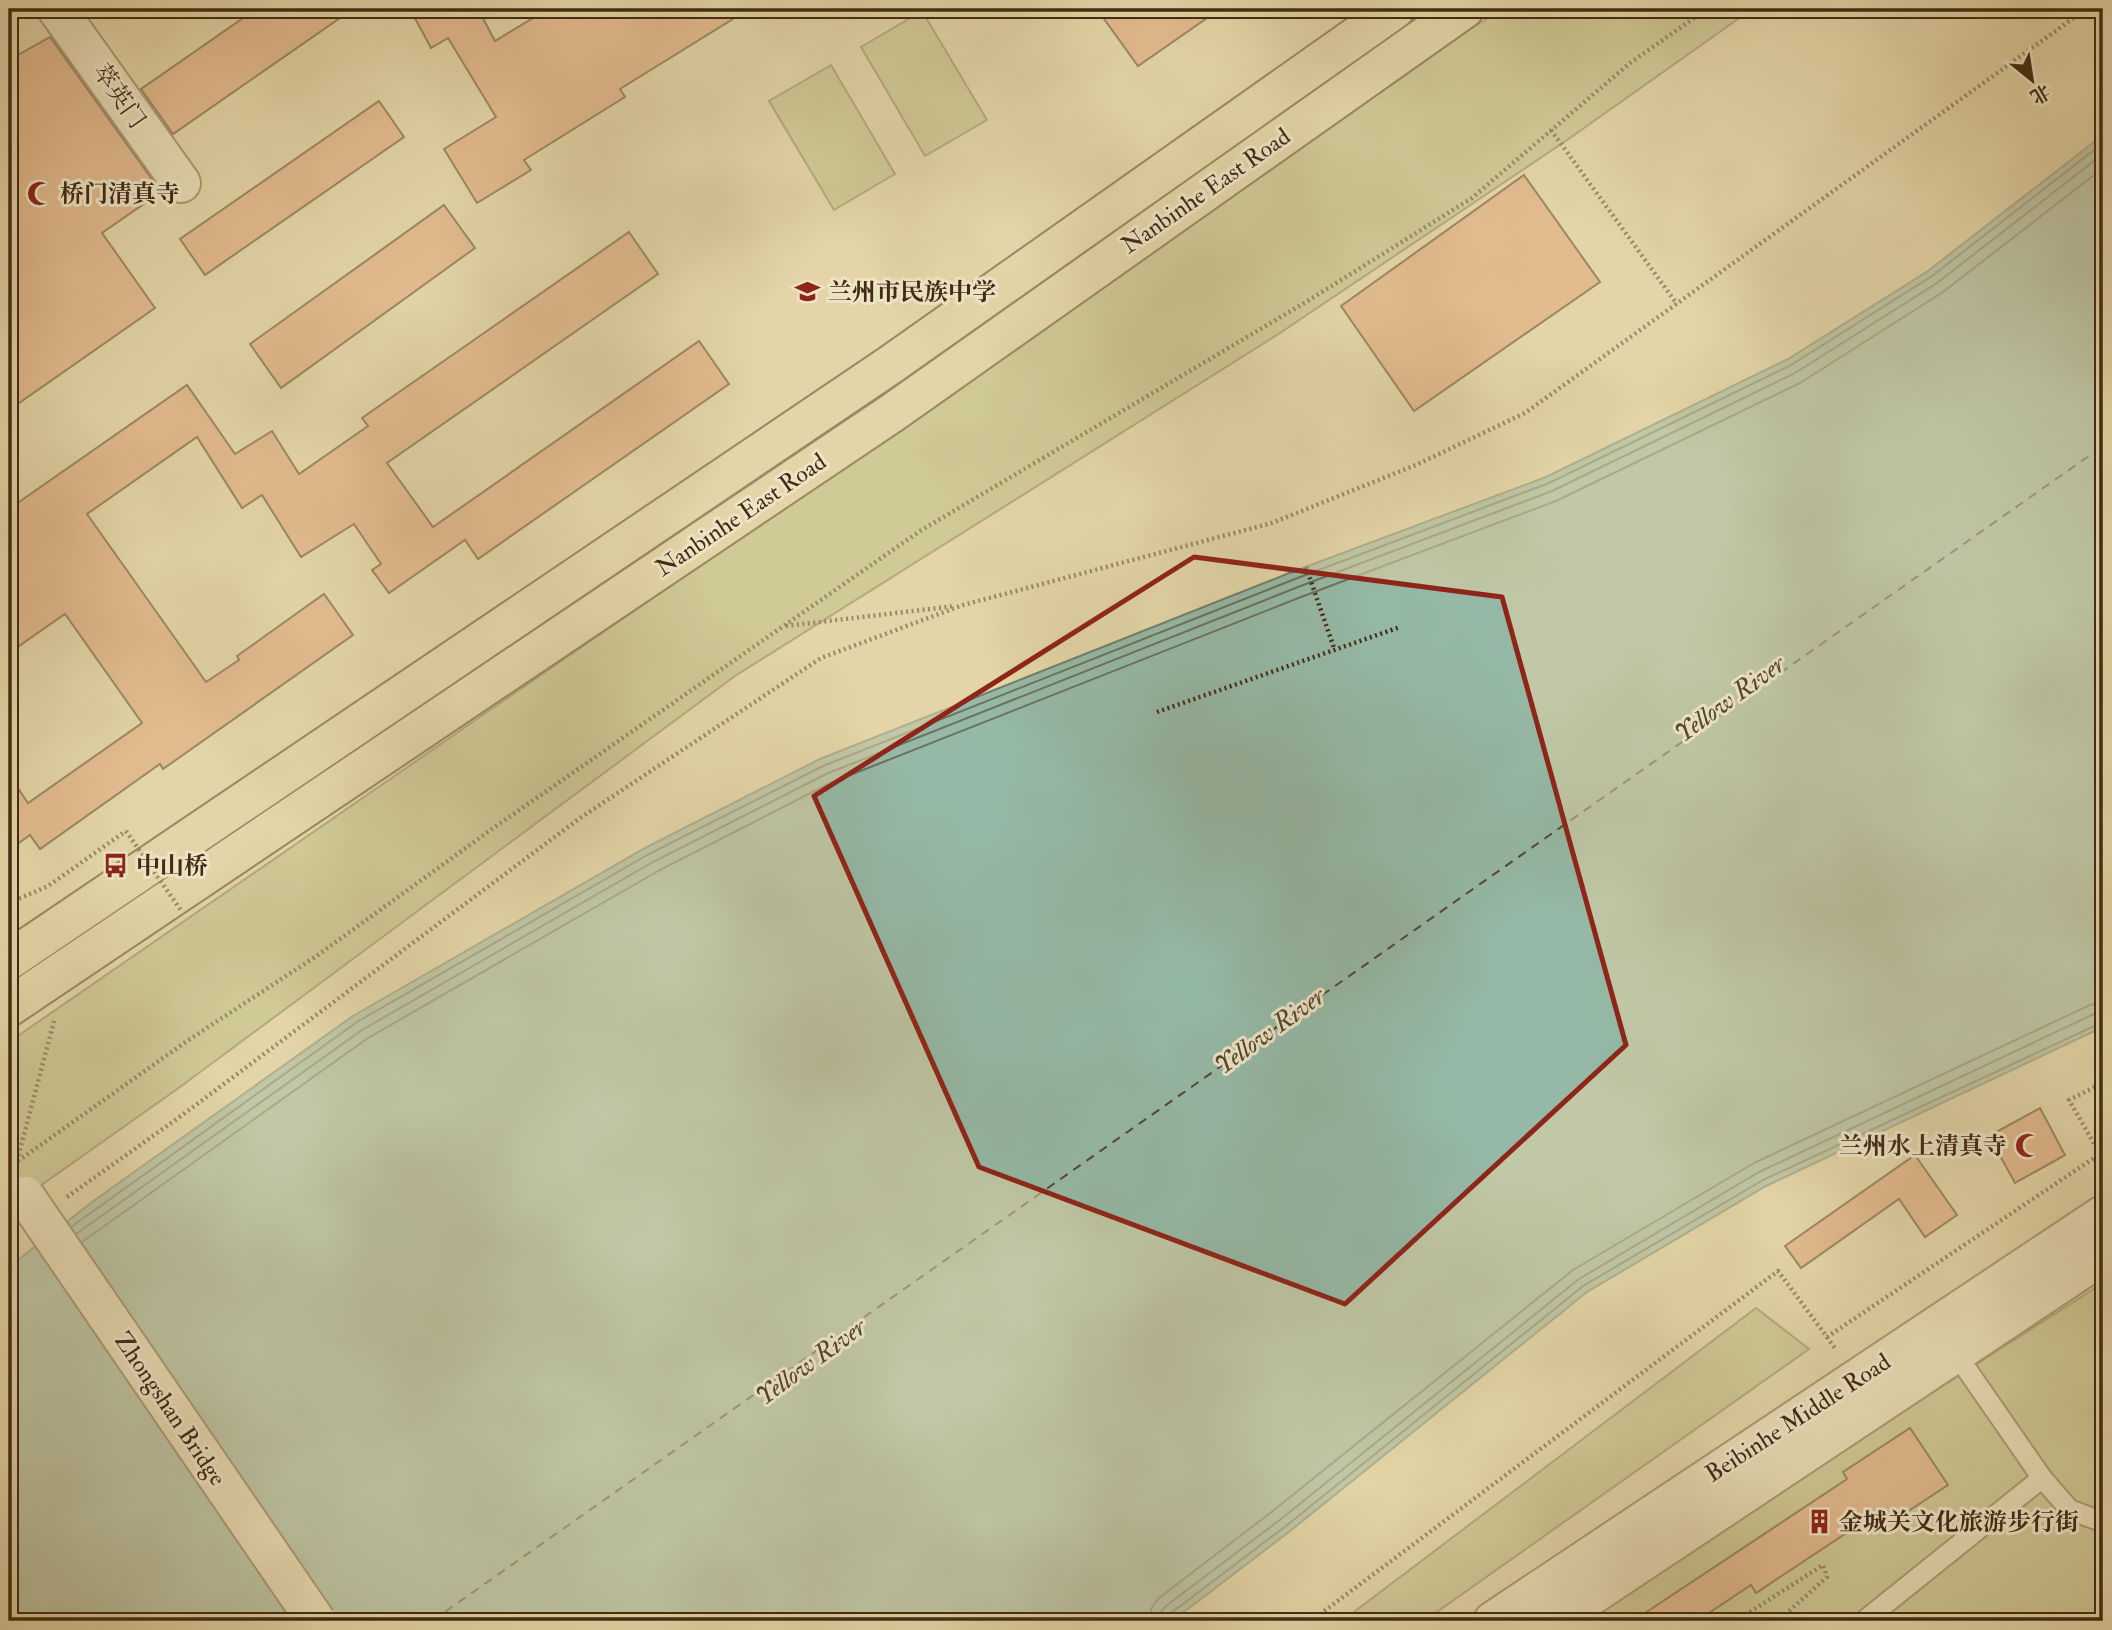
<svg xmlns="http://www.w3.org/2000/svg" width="2112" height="1630" font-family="'IM FELL Double Pica','Noto Serif SC',serif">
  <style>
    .green { fill: #b8bc84; stroke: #7e744c; stroke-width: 2 }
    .water { fill: #95b9a6; stroke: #74806b; stroke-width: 2 }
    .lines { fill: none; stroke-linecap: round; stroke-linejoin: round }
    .shore { stroke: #6c725c; stroke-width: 2 }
    .ferry { stroke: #534730; stroke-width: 2; stroke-dasharray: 9 7; stroke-linecap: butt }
    .building { fill: #df9b71; stroke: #432b13; stroke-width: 2 }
    .lane-casing { stroke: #6b5638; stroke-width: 23 }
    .street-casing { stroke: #6b5638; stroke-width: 42 }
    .highway-casing { stroke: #432b13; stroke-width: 42 }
    .path { stroke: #432b13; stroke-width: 4.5; stroke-dasharray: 2 3.5; stroke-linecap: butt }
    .lane { stroke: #ede4c6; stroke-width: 19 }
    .street { stroke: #ede4c6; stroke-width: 38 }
    .highway { stroke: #e3d6a7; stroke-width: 38 }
    .street-bridge-casing { stroke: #6b5638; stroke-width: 42; stroke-linecap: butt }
    .path-bridge { stroke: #432b13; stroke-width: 4.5; stroke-dasharray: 2 3.5; stroke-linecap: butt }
    .street-bridge { stroke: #ede4c6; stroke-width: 38 }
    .marked { fill: none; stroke: #8f2418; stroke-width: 5; stroke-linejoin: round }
    .labels { text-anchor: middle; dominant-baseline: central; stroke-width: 6; stroke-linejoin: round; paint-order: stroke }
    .street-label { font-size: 24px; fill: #432b13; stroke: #ede4c6 }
    .poi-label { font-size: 24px; font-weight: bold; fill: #432b13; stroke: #ede4c6; text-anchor: start }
    .water-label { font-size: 26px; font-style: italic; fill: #534730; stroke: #ede4c6 }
  </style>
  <rect width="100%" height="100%" fill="#e3d6a7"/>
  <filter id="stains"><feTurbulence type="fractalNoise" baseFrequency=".00286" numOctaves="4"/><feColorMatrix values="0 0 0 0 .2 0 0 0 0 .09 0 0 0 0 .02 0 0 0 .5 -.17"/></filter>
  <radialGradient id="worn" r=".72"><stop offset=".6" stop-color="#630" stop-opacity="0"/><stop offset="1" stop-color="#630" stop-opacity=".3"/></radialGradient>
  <!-- green -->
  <g class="green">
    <path d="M 1504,9 L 1752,9 L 1570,138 L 1277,335 L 735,676 L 180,1087 L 9,1208 L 9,1042 L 993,363 L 1444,44 Z"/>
    <path d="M 922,11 L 987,120 L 925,156 L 861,47 Z"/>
    <path d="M 831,65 L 895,174 L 834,210 L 769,101 Z"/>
    <path d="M 2103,1283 L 2103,1621 L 1585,1621 L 1680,1554 Z"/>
    <path d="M 1756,1308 L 1809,1349 L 1424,1621 L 1342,1621 Z"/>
  </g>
  <!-- water -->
  <path class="water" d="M 2103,135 L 2103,1027 L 1766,1186 L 1587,1292 L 1290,1531 L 1172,1621 L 9,1621 L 9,1267 L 92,1202 L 353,1016 L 645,848 L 820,759 L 1292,572 L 1546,477 L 1788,359 L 1928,271 Z"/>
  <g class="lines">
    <!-- shore -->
    <g class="shore">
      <path d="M 71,1227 L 357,1022 L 649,854 L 823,766 L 1295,579 L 1549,483 L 1791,365 L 1932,276 L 2103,143"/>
      <path d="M 76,1234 L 362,1030 L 653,862 L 826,774 L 1298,587 L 1552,491 L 1795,373 L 1937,283 L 2103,154"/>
      <path d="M 82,1242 L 368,1038 L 658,871 L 830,783 L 1301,597 L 1556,501 L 1800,383 L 1943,292 L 2103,168"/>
      <path d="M 1149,1621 L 1152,1607 L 1159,1598 L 1274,1510 L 1573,1270 L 1754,1163 L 2090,1005 L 2103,1002"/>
      <path d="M 1159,1621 L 1160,1613 L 1166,1606 L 1281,1519 L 1579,1279 L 1759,1172 L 2094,1014 L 2103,1013"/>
      <path d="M 1168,1621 L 1171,1613 L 1286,1526 L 1583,1286 L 1763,1180 L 2103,1022"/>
    </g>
    <!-- ferry -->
    <path class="ferry" d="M 432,1621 L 2103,446"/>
  </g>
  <!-- building -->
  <g class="building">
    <path d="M 256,9 L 353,9 L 173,134 L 141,89 Z"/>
    <path d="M 410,9 L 478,9 L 495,41 L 548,9 L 749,9 L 620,89 L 625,97 L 524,160 L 531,170 L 477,203 L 444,149 L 496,117 L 448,38 L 431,48 Z"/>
    <path d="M 1097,9 L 1220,9 L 1138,66 Z"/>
    <path d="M 50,37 L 161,192 L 102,233 L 155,308 L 9,410 L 9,60 Z"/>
    <path d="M 379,101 L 404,137 L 205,275 L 180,239 Z"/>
    <path d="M 1524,175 L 1600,282 L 1414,411 L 1341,306 Z"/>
    <path d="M 444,205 L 475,248 L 281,388 L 250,344 Z"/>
    <path d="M 629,232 L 658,274 L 387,463 L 433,527 L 699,341 L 729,384 L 478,559 L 465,540 L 389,593 L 372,570 L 381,564 L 354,524 L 301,557 L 262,495 L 242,508 L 197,437 L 87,514 L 206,682 L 239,660 L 237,656 L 324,594 L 353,635 L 163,769 L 160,764 L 40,849 L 30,835 L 9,850 L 9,775 L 28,803 L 142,723 L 65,614 L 9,653 L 9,509 L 187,385 L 235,454 L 272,431 L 299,474 L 368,426 L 362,418 Z"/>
    <path d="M 2040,1108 L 2065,1155 L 2015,1183 L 1989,1136 Z"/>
    <path d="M 1915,1155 L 1957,1215 L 1925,1237 L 1899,1199 L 1801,1268 L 1785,1246 Z"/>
    <path d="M 1910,1428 L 1948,1485 L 1881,1529 L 1872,1516 L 1756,1593 L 1751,1585 L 1697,1621 L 1633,1621 L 1847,1479 L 1843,1472 Z"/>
  </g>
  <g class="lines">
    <defs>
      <g id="lane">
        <path d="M 2042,1478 L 2070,1510 L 2103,1522"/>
        <path d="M 1864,1621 L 2042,1478 L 1952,1348"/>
      </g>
      <g id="street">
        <path d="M 57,9 L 181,183"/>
        <path d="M 1493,1621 L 2103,1215"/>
        <path d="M 1553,1621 L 2103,1255"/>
      </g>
      <g id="highway">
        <path d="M 9,960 L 890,365 L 1395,9"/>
        <path d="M 9,1007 L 892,413 L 1464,9"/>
      </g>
    </defs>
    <!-- lane casing -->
    <use href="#lane" class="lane-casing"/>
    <!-- street casing -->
    <use href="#street" class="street-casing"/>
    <!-- highway casing -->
    <use href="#highway" class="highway-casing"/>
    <!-- path -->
    <g class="path">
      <path d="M 1551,130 L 1677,304"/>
      <path d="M 1306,567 L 1334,648"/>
      <path d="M 786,626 L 955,606"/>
      <path d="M 1157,712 L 1400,627"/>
      <path d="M 9,903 L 48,886 L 126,831"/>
      <path d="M 17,1161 L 54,1021"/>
      <path d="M 18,1161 L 187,1041 L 315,957 L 492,829 L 920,531 L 1306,302 L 1472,198 L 1630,63 L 1707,9"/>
      <path d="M 67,1197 L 181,1116 L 580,818 L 821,658 L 963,605 L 1272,523 L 1418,464 L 1525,413 L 2086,9"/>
      <path d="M 1827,1337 L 1836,1350"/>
      <path d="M 1311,1621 L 1778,1271 L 1827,1337 L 2100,1154 L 2069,1100 L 2103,1083"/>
      <path d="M 1736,1621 L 1823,1565 L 1827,1577 L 1778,1621"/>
    </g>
    <!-- lane -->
    <use href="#lane" class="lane"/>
    <!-- street -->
    <use href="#street" class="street"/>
    <!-- highway -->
    <use href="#highway" class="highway"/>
    <defs>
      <path id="street-bridge" d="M 25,1196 L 316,1621"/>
    </defs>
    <!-- street-bridge casing -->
    <use href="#street-bridge" class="street-bridge-casing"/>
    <!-- path-bridge -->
    <path class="path-bridge" d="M 126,831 L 182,912"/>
    <!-- street-bridge -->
    <use href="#street-bridge" class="street-bridge"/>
  </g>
  <!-- marked area -->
  <path d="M0 0H2112V1630H0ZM 1194,557 L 1502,597 L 1626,1045 L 1345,1304 L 979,1167 L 814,796 Z" fill="#e3d6a7" fill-opacity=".55" fill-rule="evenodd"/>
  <path class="marked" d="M 1194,557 L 1502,597 L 1626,1045 L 1345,1304 L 979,1167 L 814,796 Z"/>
  <!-- icons -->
  <defs>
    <symbol id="mosque-bare" viewBox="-9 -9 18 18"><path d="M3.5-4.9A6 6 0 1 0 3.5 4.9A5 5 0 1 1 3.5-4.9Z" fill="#8f2418" stroke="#ede4c6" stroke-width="2.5" paint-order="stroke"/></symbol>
    <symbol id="school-bare" viewBox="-9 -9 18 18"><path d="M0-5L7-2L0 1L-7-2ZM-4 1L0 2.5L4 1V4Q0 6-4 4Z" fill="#8f2418" stroke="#ede4c6" stroke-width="2.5" paint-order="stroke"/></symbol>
    <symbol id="bus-bare" viewBox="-9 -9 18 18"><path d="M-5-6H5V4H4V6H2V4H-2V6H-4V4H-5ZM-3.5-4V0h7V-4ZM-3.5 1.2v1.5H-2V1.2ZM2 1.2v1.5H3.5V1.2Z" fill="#8f2418" stroke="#ede4c6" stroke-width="2.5" paint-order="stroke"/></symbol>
    <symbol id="building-bare" viewBox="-9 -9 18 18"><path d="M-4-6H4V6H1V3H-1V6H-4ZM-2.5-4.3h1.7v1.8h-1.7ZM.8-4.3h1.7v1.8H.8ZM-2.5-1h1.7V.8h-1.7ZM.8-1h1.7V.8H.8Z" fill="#8f2418" stroke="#ede4c6" stroke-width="2.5" paint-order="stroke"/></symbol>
  </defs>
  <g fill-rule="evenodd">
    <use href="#mosque-bare" x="22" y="176" width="35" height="35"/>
    <use href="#school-bare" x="790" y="274" width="35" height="35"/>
    <use href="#bus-bare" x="98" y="848" width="35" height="35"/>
    <use href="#mosque-bare" x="2010" y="1128" width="35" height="35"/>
    <use href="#building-bare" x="1802" y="1504" width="35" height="35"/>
  </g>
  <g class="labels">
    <!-- street labels -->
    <g class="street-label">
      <text transform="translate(119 96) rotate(55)">萃英门</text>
      <text transform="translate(1206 191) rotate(-35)">Nanbinhe East Road</text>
      <text transform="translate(741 515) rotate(-34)">Nanbinhe East Road</text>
      <text transform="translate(170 1409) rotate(56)">Zhongshan Bridge</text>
      <text transform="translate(1798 1418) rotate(-33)">Beibinhe Middle Road</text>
    </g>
    <!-- poi labels -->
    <g class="poi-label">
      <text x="60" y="194">桥门清真寺</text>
      <text x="828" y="292">兰州市民族中学</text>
      <text x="136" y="866">中山桥</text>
      <text x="2007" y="1146" text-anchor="end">兰州水上清真寺</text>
      <text x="1839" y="1522">金城关文化旅游步行街</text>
    </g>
    <!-- water labels -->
    <g class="water-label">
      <text transform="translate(1730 699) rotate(-36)">Yellow River</text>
      <text transform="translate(1270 1031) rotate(-36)">Yellow River</text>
      <text transform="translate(811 1362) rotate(-36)">Yellow River</text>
    </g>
  </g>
  <!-- margin -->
  <rect width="2112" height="1630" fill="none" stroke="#e3d6a7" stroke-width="35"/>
  <rect x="10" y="10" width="2091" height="1609" fill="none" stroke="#432b13" stroke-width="3.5"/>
  <rect x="18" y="18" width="2077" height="1595" fill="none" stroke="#432b13" stroke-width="2"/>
  <!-- north arrow -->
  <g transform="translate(2032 80) rotate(150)" stroke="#ede4c6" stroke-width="5" paint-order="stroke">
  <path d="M0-5L12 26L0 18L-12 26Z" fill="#432b13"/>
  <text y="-10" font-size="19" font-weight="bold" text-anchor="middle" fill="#432b13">北</text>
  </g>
  <rect width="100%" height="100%" filter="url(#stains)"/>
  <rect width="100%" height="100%" fill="url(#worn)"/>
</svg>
